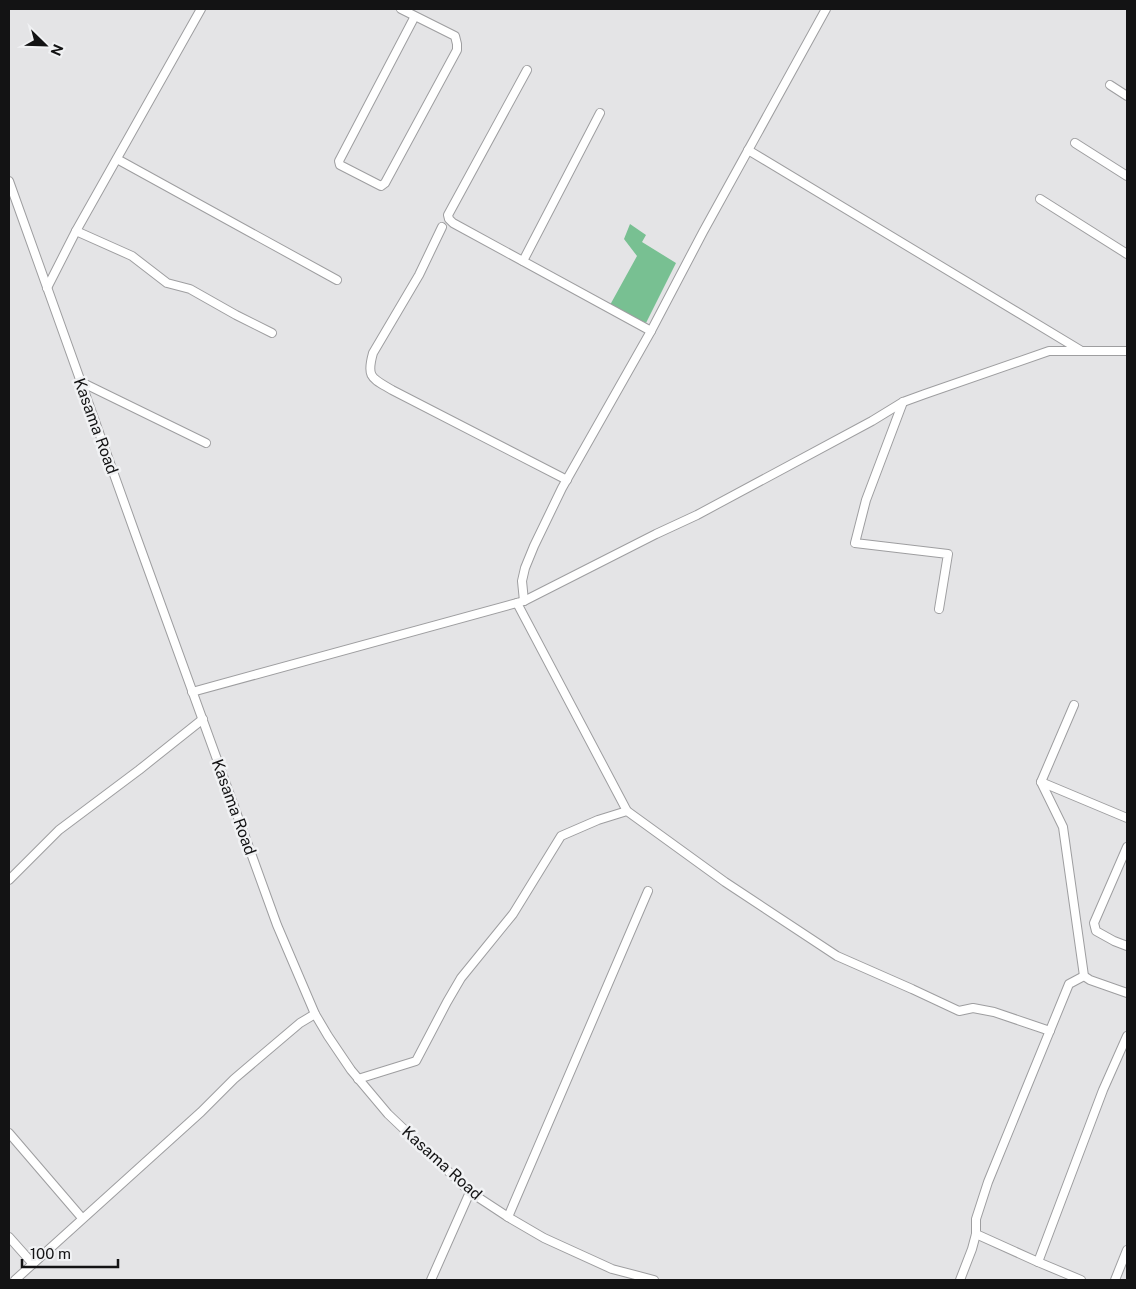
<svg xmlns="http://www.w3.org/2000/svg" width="1136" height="1289" font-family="'Public Sans',sans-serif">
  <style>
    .forest { fill: #78c092 }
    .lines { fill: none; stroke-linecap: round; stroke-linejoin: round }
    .minor-casing { stroke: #9e9ea0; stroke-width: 10 }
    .minor { stroke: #fff; stroke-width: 8 }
    .labels { text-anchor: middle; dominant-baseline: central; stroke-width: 5; stroke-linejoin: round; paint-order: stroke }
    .street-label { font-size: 16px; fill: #131314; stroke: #f1f2f4 }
  </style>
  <rect width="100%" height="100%" fill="#e4e4e6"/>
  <!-- forest -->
  <path class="forest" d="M 630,224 L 646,235 L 642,242 L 676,263 L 646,323 L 610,305 L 637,256 L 624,239 Z"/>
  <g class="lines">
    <defs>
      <g id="minor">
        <path d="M 401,9 L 455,36 L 457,44 L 457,50 L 385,183 L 381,186 L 340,165 L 339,161 L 415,16"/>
        <path d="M 527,70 L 448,215 L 449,219 L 453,223 L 651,331"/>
        <path d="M 1110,85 L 1127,96"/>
        <path d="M 1075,143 L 1127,176"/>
        <path d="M 748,150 L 1080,350"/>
        <path d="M 117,159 L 337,280"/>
        <path d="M 9,181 L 135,533 L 277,925 L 315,1014 L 328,1036 L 351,1070 L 388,1114 L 470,1192 L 508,1217 L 544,1238 L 612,1269 L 654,1280"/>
        <path d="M 1040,199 L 1127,254"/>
        <path d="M 442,227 L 419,275 L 373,353 C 366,378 372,378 392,390 L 567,480"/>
        <path d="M 76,231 L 132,256 L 167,283 L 190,289 L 236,315 L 272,333"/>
        <path d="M 523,261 L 600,113"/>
        <path d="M 47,288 L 76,231 L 201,9"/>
        <path d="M 81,382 L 206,443"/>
        <path d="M 903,402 L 866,500 L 855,543 L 948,554 L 939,609"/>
        <path d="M 524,601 L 522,581 L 525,568 L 534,546 L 562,488 L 651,331 L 703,232 L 826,9"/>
        <path d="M 517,603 L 627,811"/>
        <path d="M 192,692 L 524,601 L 656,534 L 697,515 L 872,421 L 903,402 L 925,394 L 1049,351 L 1127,351"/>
        <path d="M 1074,705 L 1041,782 L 1063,827 L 1084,976 L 1090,980 L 1127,993"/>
        <path d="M 1041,782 L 1127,818"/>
        <path d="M 1127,847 L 1094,923 L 1096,931 L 1114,941 L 1127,946"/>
        <path d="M 9,880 L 59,830 L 139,770 L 203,719"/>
        <path d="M 358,1079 L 416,1061 L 447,1002 L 461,978 L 513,914 L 561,836 L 598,820 L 627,811 L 725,882 L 837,956 L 912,989 L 959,1011 L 973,1008 L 994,1012 L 1050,1031"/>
        <path d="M 9,1133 L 82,1218"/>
        <path d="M 508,1217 L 648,891"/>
        <path d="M 976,1234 L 1038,1262 L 1081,1280"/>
        <path d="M 9,1237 L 33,1264"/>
        <path d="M 1038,1262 L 1103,1090 L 1127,1036"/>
        <path d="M 15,1280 L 201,1112 L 234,1079 L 300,1023 L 315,1014"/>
        <path d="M 431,1280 L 470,1192"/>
        <path d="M 960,1280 L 972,1249 L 976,1234 L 976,1219 L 988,1182 L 1069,984 L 1084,976"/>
        <path d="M 1115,1280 L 1127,1250"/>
      </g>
    </defs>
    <!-- minor casing -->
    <use href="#minor" class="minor-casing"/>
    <!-- minor -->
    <use href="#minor" class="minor"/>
  </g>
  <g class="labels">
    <!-- street labels -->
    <g class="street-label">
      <text transform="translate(96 426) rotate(70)">Kasama Road</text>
      <text transform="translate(234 807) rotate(70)">Kasama Road</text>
      <text transform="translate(442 1163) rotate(42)">Kasama Road</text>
    </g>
  </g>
  <!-- border -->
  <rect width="1136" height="1289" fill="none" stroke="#131314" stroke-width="20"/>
  <!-- north arrow -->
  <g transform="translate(45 45) rotate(113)" stroke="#f1f2f4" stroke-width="4" paint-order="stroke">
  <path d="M0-4L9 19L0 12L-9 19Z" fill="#131314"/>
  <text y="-8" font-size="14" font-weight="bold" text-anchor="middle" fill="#131314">N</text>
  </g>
  <!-- scale -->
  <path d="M22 1259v8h96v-8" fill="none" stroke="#131314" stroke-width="2.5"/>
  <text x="30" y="1259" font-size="15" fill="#131314" stroke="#f1f2f4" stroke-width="4" paint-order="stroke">100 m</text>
</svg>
